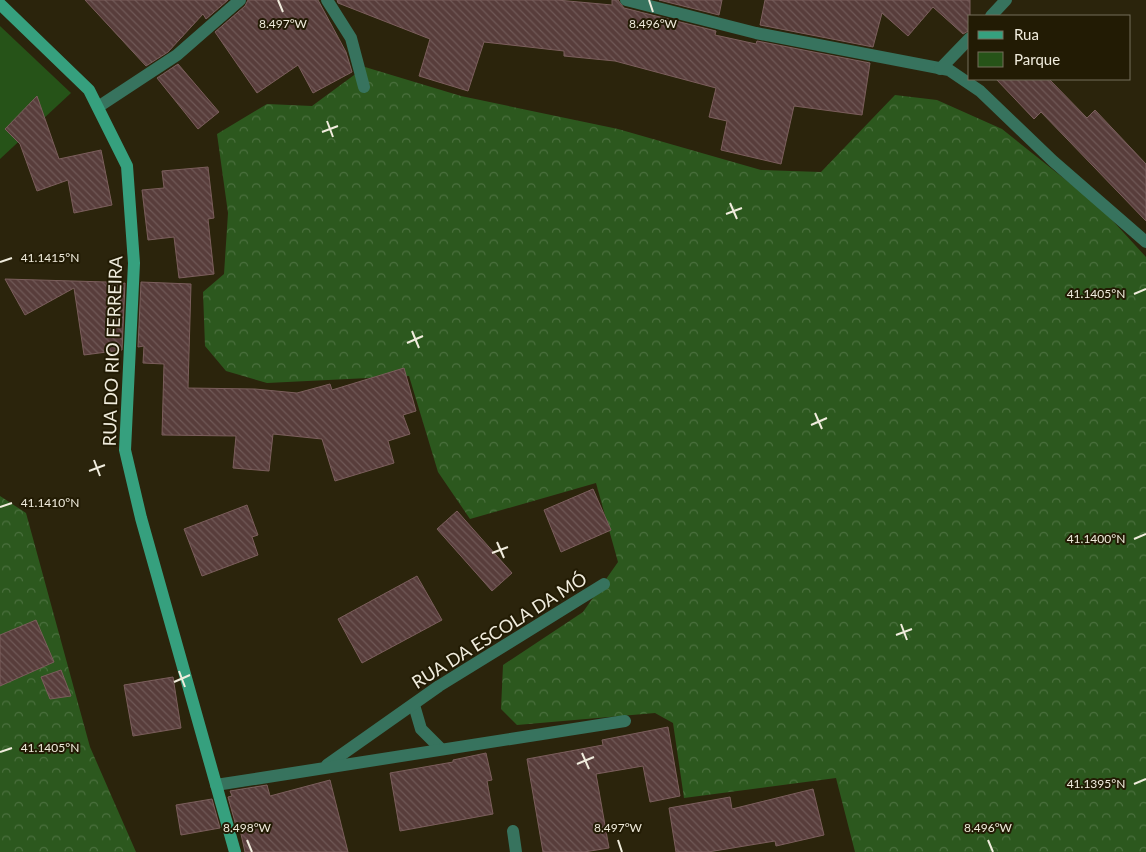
<svg xmlns="http://www.w3.org/2000/svg" width="1146" height="852" font-family="Lato,sans-serif">
  <style>
    .forest { fill: url(#forest-crowns) }
    .park { fill: #265318 }
    .building { fill: url(#building-back-hatch); stroke: #7b5e5c }
    .lines { fill: none; stroke-linecap: round; stroke-linejoin: round }
    .street { stroke: #37735e; stroke-width: 12 }
    .secondary { stroke: #36a07e; stroke-width: 12 }
    .ticks { fill: none; stroke: #f0ecdd; stroke-width: 2 }
    .labels { text-anchor: middle; dominant-baseline: central; stroke-width: 4; stroke-linejoin: round; paint-order: stroke }
    .street-label { font-size: 18px; fill: #f0ecdd; stroke: #221b04 }
    .ticks-label { font-size: 12px; text-anchor: middle; fill: #f0ecdd; stroke: #221b04; stroke-width: 4; stroke-linejoin: round; paint-order: stroke }
  </style>
  <defs>
    <pattern id="forest-crowns" width="20" height="18" patternUnits="userSpaceOnUse" patternTransform="scale(1.25)"><rect width="20" height="18" fill="#2c581e"/><path d="M2 6a3 3 0 1 1 6 0M12 15a3 3 0 1 1 6 0" fill="none" stroke="#4b703e"/></pattern>
    <pattern id="building-back-hatch" width="6" height="6" patternUnits="userSpaceOnUse" patternTransform="scale(1.25)"><rect width="6" height="6" fill="#583d3b"/><path d="M-1 5l2 2M0 0l6 6M5-1l2 2" fill="none" stroke="#705957"/></pattern>
  </defs>
  <rect width="100%" height="100%" fill="#2b240c"/>
  <!-- forest -->
  <g class="forest">
    <path d="M 365,67 L 461,96 L 618,129 L 761,170 L 821,172 L 895,95 L 937,100 L 1002,129 L 1101,208 L 1146,257 L 1146,852 L 855,852 L 836,778 L 684,798 L 673,723 L 655,713 L 517,725 L 501,709 L 503,665 L 583,612 L 618,562 L 596,483 L 470,519 L 438,472 L 409,376 L 267,383 L 226,371 L 205,346 L 203,292 L 224,274 L 228,213 L 217,134 L 267,104 L 312,106 Z"/>
    <path d="M 0,496 L 26,513 L 90,747 L 136,852 L 0,852 Z"/>
  </g>
  <!-- park -->
  <path class="park" d="M 0,26 L 71,93 L 0,159 Z"/>
  <!-- building -->
  <g class="building">
    <path d="M 85,0 L 228,0 L 206,19 L 203,14 L 168,52 L 146,66 Z"/>
    <path d="M 248,0 L 318,0 L 346,52 L 352,72 L 313,93 L 298,65 L 257,93 L 215,32 L 245,6 Z"/>
    <path d="M 337,0 L 557,0 L 612,5 L 612,0 L 618,0 L 624,8 L 716,31 L 715,35 L 756,44 L 757,41 L 870,63 L 862,115 L 794,106 L 781,164 L 721,150 L 727,121 L 709,117 L 716,88 L 615,61 L 564,56 L 564,51 L 484,42 L 468,91 L 419,76 L 430,39 L 338,3 Z"/>
    <path d="M 659,0 L 722,0 L 719,15 Z"/>
    <path d="M 765,0 L 970,0 L 970,30 L 963,34 L 933,7 L 908,36 L 882,13 L 873,47 L 760,25 Z"/>
    <path d="M 178,64 L 219,112 L 198,129 L 157,78 Z"/>
    <path d="M 996,79 L 1049,79 L 1087,118 L 1095,110 L 1146,164 L 1146,221 L 1041,112 L 1034,119 Z"/>
    <path d="M 37,96 L 59,159 L 101,150 L 112,205 L 74,213 L 68,180 L 37,191 L 20,144 L 5,129 Z"/>
    <path d="M 208,167 L 214,218 L 208,219 L 214,274 L 179,278 L 174,237 L 148,240 L 142,190 L 164,188 L 162,171 Z"/>
    <path d="M 5,279 L 107,282 L 107,286 L 125,283 L 122,350 L 84,355 L 74,288 L 25,315 Z"/>
    <path d="M 141,282 L 191,284 L 188,388 L 255,389 L 297,393 L 330,384 L 332,390 L 404,368 L 416,411 L 403,415 L 410,434 L 388,441 L 394,463 L 335,481 L 322,439 L 273,434 L 269,471 L 233,468 L 236,436 L 162,435 L 164,364 L 143,363 L 144,346 L 138,347 Z"/>
    <path d="M 593,489 L 611,530 L 561,552 L 544,510 Z"/>
    <path d="M 247,505 L 258,535 L 252,537 L 258,555 L 202,576 L 184,529 Z"/>
    <path d="M 457,511 L 512,573 L 492,591 L 437,529 Z"/>
    <path d="M 417,576 L 442,620 L 362,663 L 338,619 Z"/>
    <path d="M 36,620 L 54,662 L 0,686 L 0,635 Z"/>
    <path d="M 61,670 L 71,696 L 50,699 L 41,677 Z"/>
    <path d="M 173,677 L 181,728 L 133,736 L 124,685 Z"/>
    <path d="M 668,727 L 680,796 L 650,802 L 643,766 L 596,774 L 609,848 L 584,852 L 543,852 L 527,759 L 603,745 L 602,740 Z"/>
    <path d="M 486,753 L 492,780 L 487,781 L 493,814 L 400,831 L 390,773 L 453,762 L 453,760 Z"/>
    <path d="M 330,780 L 348,852 L 245,852 L 239,825 L 236,826 L 228,797 L 232,796 L 230,791 L 267,785 L 270,796 Z"/>
    <path d="M 813,789 L 824,835 L 776,846 L 775,841 L 708,852 L 676,852 L 669,808 L 730,797 L 732,809 Z"/>
    <path d="M 212,799 L 220,828 L 181,835 L 176,805 Z"/>
  </g>
  <g class="lines">
    <!-- street -->
    <g class="street">
      <path d="M 327,0 L 351,38 L 364,87"/>
      <path d="M 626,0 L 756,33 L 949,70 L 980,91 L 1053,161 L 1146,242"/>
      <path d="M 991,16 L 1006,0"/>
      <path d="M 940,69 L 970,38"/>
      <path d="M 98,107 L 177,55 L 240,0"/>
      <path d="M 414,705 L 421,729 L 441,749"/>
      <path d="M 327,765 L 439,686 L 604,584"/>
      <path d="M 216,785 L 625,721"/>
      <path d="M 513,831 L 516,852"/>
    </g>
    <!-- secondary -->
    <path class="secondary" d="M 0,4 L 89,90 L 127,166 L 134,263 L 125,450 L 141,518 L 235,852"/>
  </g>
  <!-- ticks -->
  <path class="ticks" d="M 278,0 L 283,12M 649,0 L 653,12M 327,121 L 333,137M 322,132 L 338,126M 730,203 L 737,219M 726,214 L 742,208M 0,262 L 12,258M 1134,294 L 1146,289M 412,331 L 419,348M 407,343 L 423,336M 815,413 L 822,429M 811,425 L 827,418M 94,460 L 100,476M 89,471 L 105,465M 0,507 L 12,503M 1134,539 L 1146,534M 497,542 L 504,558M 492,553 L 508,547M 901,624 L 907,640M 896,635 L 912,629M 179,671 L 185,687M 174,682 L 190,675M 0,752 L 12,748M 582,753 L 589,769M 577,764 L 594,757M 1134,784 L 1146,779M 247,840 L 252,852M 618,840 L 622,852M 988,840 L 993,852"/>
  <g class="labels">
    <!-- street labels -->
    <g class="street-label">
      <text transform="translate(112 351) rotate(-88)">RUA DO RIO FERREIRA</text>
      <text transform="translate(499 630) rotate(-32)">RUA DA ESCOLA DA MÓ</text>
    </g>
  </g>
  <g class="ticks-label">
    <text x="283" y="28">8.497°W</text>
    <text x="653" y="28">8.496°W</text>
    <text x="50" y="262">41.1415°N</text>
    <text x="1096" y="298">41.1405°N</text>
    <text x="50" y="507">41.1410°N</text>
    <text x="1096" y="543">41.1400°N</text>
    <text x="50" y="752">41.1405°N</text>
    <text x="1096" y="788">41.1395°N</text>
    <text x="247" y="832">8.498°W</text>
    <text x="618" y="832">8.497°W</text>
    <text x="988" y="832">8.496°W</text>
  </g>
  <!-- legend -->
  <rect x="968" y="15" width="162" height="65" fill="#221b04" stroke="#746f5b"/>
  <rect x="978" y="31" width="25" height="8" fill="#36a07e" stroke="#746f5b"/>
  <text x="1014" y="40" font-size="15" fill="#f0ecdd">Rua</text>
  <rect x="978" y="52" width="25" height="15" fill="#265318" stroke="#746f5b"/>
  <text x="1014" y="65" font-size="15" fill="#f0ecdd">Parque</text>
</svg>
